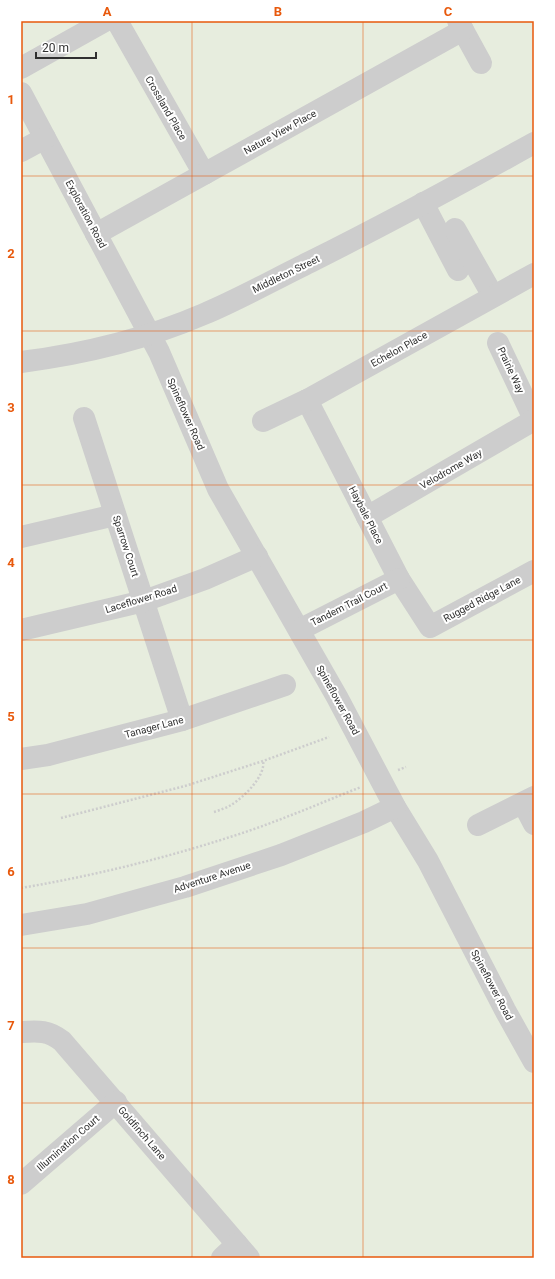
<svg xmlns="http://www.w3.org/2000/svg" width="555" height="1279" font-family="Roboto,sans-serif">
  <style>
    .green { fill: #e7edde }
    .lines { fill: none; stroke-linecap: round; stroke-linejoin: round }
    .path { stroke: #cdcdcd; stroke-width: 2.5; stroke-dasharray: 2 2; stroke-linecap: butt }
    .minor { stroke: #cdcdcd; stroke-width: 22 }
    .grid { fill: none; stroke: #e8590c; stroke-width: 1; stroke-opacity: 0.55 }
    .labels { text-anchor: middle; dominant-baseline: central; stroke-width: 4; stroke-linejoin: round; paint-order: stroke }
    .street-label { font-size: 10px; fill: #303030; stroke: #fff }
    .neatline { fill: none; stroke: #e8590c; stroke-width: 1.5 }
    .grid-label { font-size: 13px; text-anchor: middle; font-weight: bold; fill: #e8590c }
  </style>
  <rect width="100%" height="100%" fill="#fff"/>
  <!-- green -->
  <rect class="green" x="21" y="21" width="513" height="1237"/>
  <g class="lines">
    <!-- path -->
    <g class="path">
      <path d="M 398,770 L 406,767"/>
      <path d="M 214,812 C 220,810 226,808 231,805 C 243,798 266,776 263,761"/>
      <path d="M 61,818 L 185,786 L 263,761 L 329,737"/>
      <path d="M 21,888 C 92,876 162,859 230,837 C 275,823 318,804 361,787"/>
    </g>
    <!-- minor -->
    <g class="minor">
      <path d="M 117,21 L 204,174"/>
      <path d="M 458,21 L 481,63"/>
      <path d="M 21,68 L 105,21"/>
      <path d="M 21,93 L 159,352 L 218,489 L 337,697 L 395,807 L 428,861 L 505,1010 L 534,1062"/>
      <path d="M 21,151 L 45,138"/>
      <path d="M 423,203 L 458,270"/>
      <path d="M 455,229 L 493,296"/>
      <path d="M 96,234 L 463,30"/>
      <path d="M 498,343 L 534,419"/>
      <path d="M 21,362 C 84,354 146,339 204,314 C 240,299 275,279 310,262 C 386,224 460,184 534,143"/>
      <path d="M 307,400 L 399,579 L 430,627 L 534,571"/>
      <path d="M 84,418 L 182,720"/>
      <path d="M 263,421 L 307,400 L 534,274"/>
      <path d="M 367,517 L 534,420"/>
      <path d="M 21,537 L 115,515"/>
      <path d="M 21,630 L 144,601 L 205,579 L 257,556"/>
      <path d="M 299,630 L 399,579"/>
      <path d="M 21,759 L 48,755 L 182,720 L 285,685"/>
      <path d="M 523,803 L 534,824"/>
      <path d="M 478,825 L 534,797"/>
      <path d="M 21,925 L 87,914 L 185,887 L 281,855 L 364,822 L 395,807"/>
      <path d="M 21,1032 C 38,1031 48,1030 62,1041 L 249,1258"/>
      <path d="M 21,1184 L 116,1102"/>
      <path d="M 222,1258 L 237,1244"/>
    </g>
  </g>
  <!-- grid -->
  <path class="grid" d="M 192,21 L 192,1258M 363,21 L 363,1258M 21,176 L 534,176M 21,331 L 534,331M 21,485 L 534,485M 21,640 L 534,640M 21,794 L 534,794M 21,948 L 534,948M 21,1103 L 534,1103"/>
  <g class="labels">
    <!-- street labels -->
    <g class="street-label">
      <text transform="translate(166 108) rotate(60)">Crossland Place</text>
      <text transform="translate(280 132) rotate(-29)">Nature View Place</text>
      <text transform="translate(86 214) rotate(62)">Exploration Road</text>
      <text transform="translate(286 274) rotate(-26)">Middleton Street</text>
      <text transform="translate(399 349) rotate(-29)">Echelon Place</text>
      <text transform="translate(511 370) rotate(65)">Prairie Way</text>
      <text transform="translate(186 414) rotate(66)">Spineflower Road</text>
      <text transform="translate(451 469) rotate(-30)">Velodrome Way</text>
      <text transform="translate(366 515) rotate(63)">Haybale Place</text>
      <text transform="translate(126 546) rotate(72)">Sparrow Court</text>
      <text transform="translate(141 599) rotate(-17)">Laceflower Road</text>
      <text transform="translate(482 599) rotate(-28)">Rugged Ridge Lane</text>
      <text transform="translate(349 604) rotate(-27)">Tandem Trail Court</text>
      <text transform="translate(338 700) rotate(61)">Spineflower Road</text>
      <text transform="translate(154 727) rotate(-15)">Tanager Lane</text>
      <text transform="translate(212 877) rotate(-18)">Adventure Avenue</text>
      <text transform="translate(492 985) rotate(62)">Spineflower Road</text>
      <text transform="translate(142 1133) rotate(49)">Goldfinch Lane</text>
      <text transform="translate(68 1143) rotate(-41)">Illumination Court</text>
    </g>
  </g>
  <!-- border -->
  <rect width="555" height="1279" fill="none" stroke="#ffffff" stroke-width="44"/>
  <!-- scale -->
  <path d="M36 52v6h60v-6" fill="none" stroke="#303030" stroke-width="2"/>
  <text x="42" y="52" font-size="12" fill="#303030" stroke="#ffffff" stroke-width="3" paint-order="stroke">20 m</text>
  <rect x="22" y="22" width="511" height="1235" class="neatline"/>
  <g class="grid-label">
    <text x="107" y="16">A</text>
    <text x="278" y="16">B</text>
    <text x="448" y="16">C</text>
    <text x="11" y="104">1</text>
    <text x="11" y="258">2</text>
    <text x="11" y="412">3</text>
    <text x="11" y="567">4</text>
    <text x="11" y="721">5</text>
    <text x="11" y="876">6</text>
    <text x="11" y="1030">7</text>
    <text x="11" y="1184">8</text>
  </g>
</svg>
